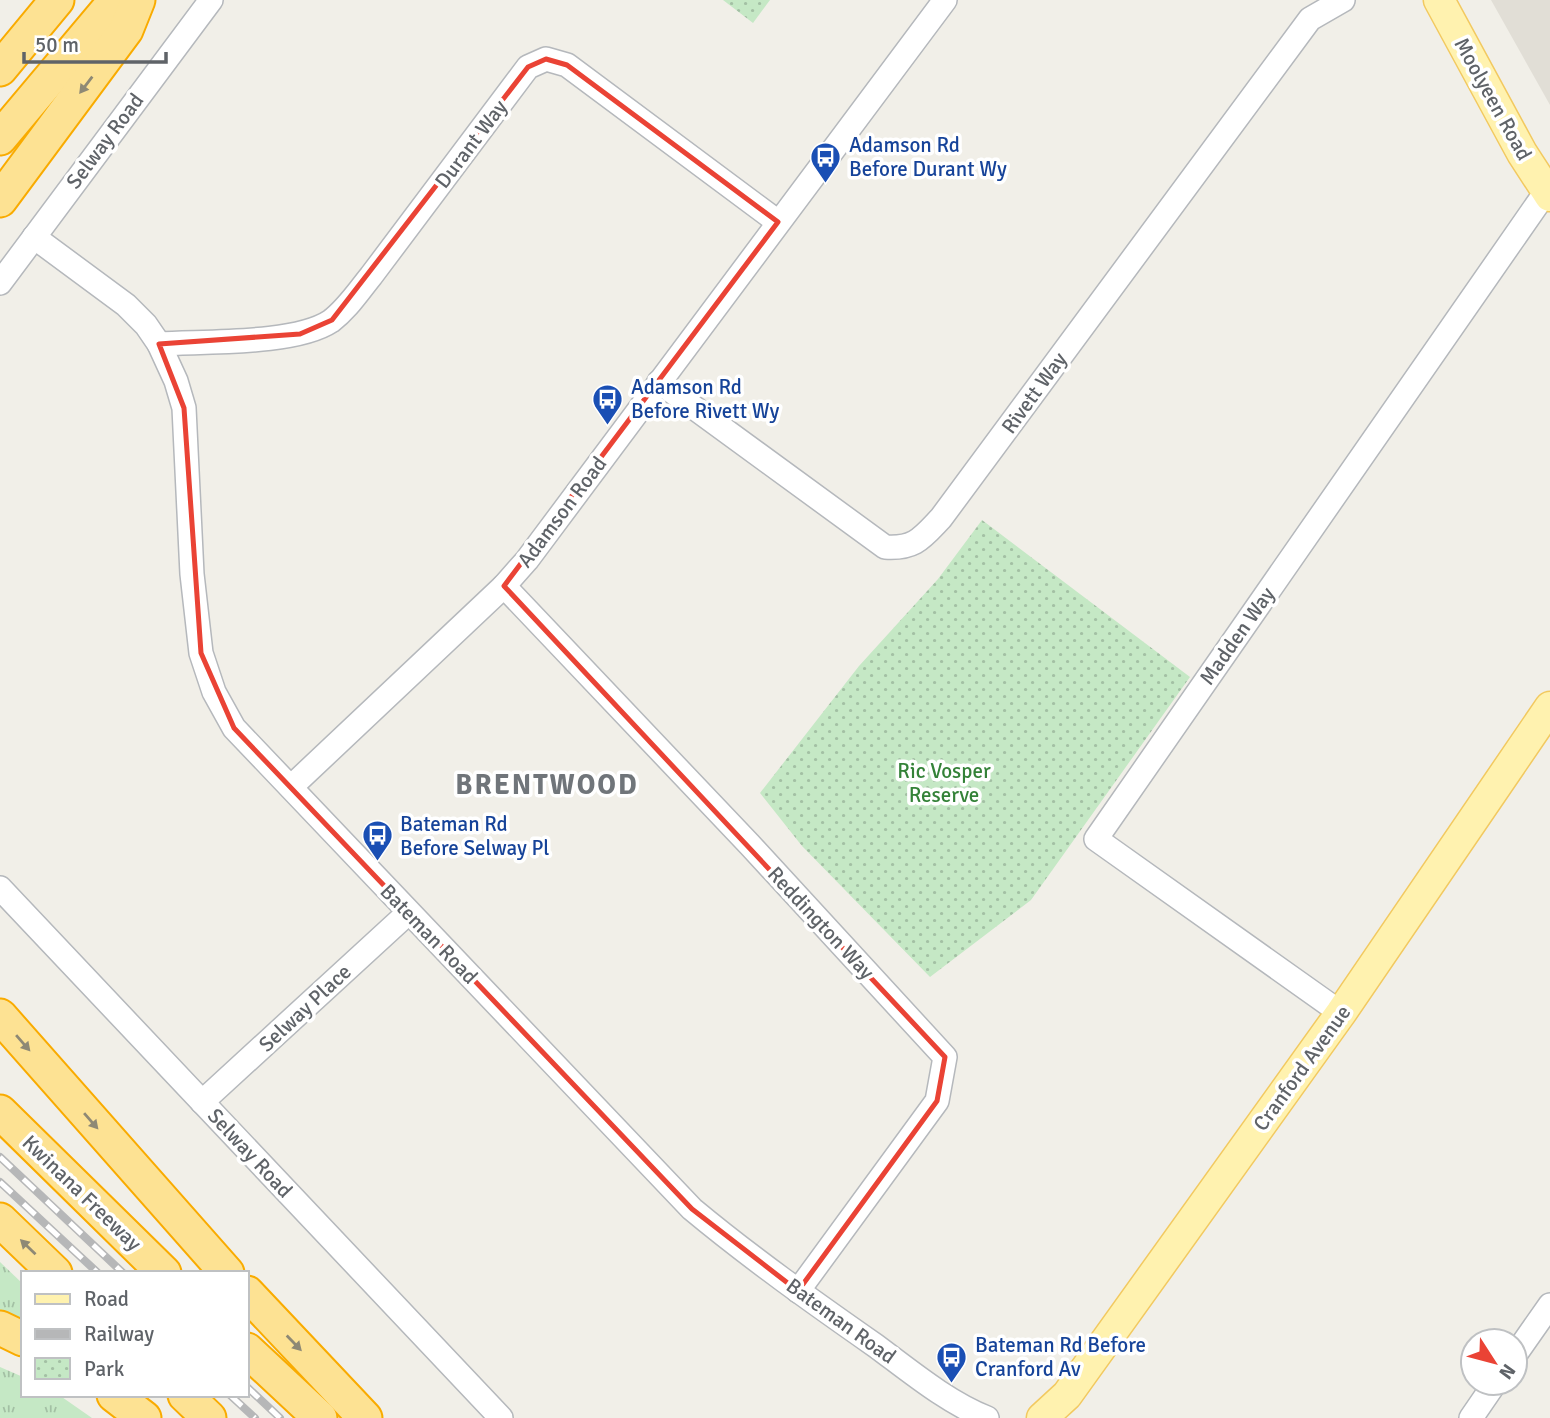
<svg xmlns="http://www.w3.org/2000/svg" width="1550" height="1418" font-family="Signika,sans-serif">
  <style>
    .education { fill: #e1ded6 }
    .grass { fill: url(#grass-tufts) }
    .park { fill: url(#park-dots) }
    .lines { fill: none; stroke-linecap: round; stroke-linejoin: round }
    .minor-casing { stroke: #b5b8bc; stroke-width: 26 }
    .major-casing { stroke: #f2c960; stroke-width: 33 }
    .highway-casing { stroke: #f9ab00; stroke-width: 37 }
    .minor { stroke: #fff; stroke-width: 23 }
    .major { stroke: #fff2af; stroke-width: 30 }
    .highway { stroke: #fde293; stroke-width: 33 }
    .rail-casing { stroke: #b6b7b8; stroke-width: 8 }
    .rail { stroke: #fff; stroke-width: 5; stroke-dasharray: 16; stroke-linecap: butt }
    .oneway { fill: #8e8975 }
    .marked { fill: none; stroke: #ea4335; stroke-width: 5; stroke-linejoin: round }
    .labels { text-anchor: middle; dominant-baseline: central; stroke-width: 7; stroke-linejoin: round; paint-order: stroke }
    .street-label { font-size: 21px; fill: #5f6368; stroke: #fff }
    .transit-label { font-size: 21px; fill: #164399; stroke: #fff; text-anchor: start }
    .park-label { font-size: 21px; fill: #348238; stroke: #fff }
    .district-label { font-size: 28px; font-weight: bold; letter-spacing: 2px; fill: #70757a; stroke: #fff }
  </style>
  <defs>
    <pattern id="grass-tufts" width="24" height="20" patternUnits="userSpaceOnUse" patternTransform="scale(1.75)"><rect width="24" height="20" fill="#c5e8c5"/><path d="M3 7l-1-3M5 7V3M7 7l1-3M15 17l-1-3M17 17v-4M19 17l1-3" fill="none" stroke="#a3c0a4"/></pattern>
    <pattern id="park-dots" width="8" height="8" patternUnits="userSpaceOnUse" patternTransform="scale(1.75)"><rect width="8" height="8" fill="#c5e8c5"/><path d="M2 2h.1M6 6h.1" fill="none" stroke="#a3c0a4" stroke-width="1.8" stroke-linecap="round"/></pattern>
  </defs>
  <rect width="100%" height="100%" fill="#f1efe8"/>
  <!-- education -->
  <path class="education" d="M 1491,0 L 1550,0 L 1550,105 Z"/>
  <!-- grass -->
  <g class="grass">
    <path d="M 0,1262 L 23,1284 L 23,1319 L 0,1310 Z"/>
    <path d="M 0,1367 L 23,1377 L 23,1395 L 59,1395 L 92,1418 L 0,1418 Z"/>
  </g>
  <!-- park -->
  <g class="park">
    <path d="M 723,0 L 770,0 L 753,23 Z"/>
    <path d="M 982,520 L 1190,677 L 1031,900 L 930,977 L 802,846 L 760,793 L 859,666 L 938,579 Z"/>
  </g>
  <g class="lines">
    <defs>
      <g id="minor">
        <path d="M 34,237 L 126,305 L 146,325 L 159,344 L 176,381 L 184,408 L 192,574 L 201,653 L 214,692 L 234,728 L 692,1209 C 751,1258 813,1302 876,1346 C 911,1372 947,1402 987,1418"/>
        <path d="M 0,283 L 211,0"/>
        <path d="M 159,344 C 204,341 295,345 331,321 C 347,309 358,292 371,276 L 528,67 L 546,59 L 567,65 L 778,222"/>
        <path d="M 659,382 L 885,547 C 915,549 922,538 941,518 L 1310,19 L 1343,0"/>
        <path d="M 504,586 L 750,845 L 945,1057 L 937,1101 L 798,1291"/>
        <path d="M 291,787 L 504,586 L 527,560 L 945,0"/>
        <path d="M 0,888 L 501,1418"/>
        <path d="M 1341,1013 L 1096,839 L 1550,186"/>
        <path d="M 202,1102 L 408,913"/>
        <path d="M 1515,1355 L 1550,1305"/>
        <path d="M 1471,1418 L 1495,1383"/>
      </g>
      <g id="major">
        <path d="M 1439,0 L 1522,153 L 1550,196"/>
        <path d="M 1042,1418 L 1067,1395 L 1341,1013 L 1550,707"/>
      </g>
      <g id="highway">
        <path d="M 0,69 L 57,0"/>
        <path d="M 0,138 L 116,0"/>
        <path d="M 0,200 L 126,30 L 138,0"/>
        <path d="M 0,1016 L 227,1273"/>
        <path d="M 0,1112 L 164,1273"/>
        <path d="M 0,1220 L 55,1273"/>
        <path d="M 247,1293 L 365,1418"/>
        <path d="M 0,1328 L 23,1339"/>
        <path d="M 247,1350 L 320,1418"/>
        <path d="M 114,1395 L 144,1418"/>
        <path d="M 185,1395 L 209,1418"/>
      </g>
    </defs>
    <!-- minor casing -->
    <use href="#minor" class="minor-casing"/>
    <!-- major casing -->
    <use href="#major" class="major-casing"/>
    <!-- highway casing -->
    <use href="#highway" class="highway-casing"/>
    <!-- minor -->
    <use href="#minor" class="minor"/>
    <!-- major -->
    <use href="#major" class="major"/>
    <!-- highway -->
    <use href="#highway" class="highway"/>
    <defs>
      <g id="rail">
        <path d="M 0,1157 L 123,1273"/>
        <path d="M 0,1182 L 98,1273"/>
        <path d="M 247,1387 L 280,1418"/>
        <path d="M 230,1395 L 255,1418"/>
      </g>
    </defs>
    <!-- rail casing -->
    <use href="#rail" class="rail-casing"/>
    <!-- rail -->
    <use href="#rail" class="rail"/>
  </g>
  <!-- one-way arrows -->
  <defs><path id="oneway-solid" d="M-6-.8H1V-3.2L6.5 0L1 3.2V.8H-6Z" transform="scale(1.75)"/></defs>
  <g class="oneway">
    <use href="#oneway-solid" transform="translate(86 85) rotate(127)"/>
    <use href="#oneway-solid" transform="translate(23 1043) rotate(49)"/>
    <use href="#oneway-solid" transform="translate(91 1121) rotate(49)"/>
    <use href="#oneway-solid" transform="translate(28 1247) rotate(-136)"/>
    <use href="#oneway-solid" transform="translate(294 1343) rotate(46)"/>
  </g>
  <!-- marked area -->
  <path class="marked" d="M 546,59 L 567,65 L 778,222 L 504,586 L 945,1057 L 937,1101 L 798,1291 L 692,1209 L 234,728 L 201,653 L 184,408 L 159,344 L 300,334 L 332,320 L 528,67 Z"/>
  <!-- icons -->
  <defs>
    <symbol id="bus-pin" viewBox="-11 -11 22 30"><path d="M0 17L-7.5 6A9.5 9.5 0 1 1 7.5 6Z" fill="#1a4fb4" stroke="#fff"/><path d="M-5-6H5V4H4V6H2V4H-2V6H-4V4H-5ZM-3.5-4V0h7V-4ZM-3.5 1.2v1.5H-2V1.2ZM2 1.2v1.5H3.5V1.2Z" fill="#fff"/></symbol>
  </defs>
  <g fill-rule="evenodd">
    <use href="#bus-pin" x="808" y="140" width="35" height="47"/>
    <use href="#bus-pin" x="590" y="382" width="35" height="47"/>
    <use href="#bus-pin" x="360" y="818" width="35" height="47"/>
    <use href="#bus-pin" x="934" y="1340" width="35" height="47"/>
  </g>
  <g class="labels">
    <!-- street labels -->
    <g class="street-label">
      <text transform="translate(1493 99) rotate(61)">Moolyeen Road</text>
      <text transform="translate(105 141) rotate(-53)">Selway Road</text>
      <text transform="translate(471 144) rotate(-53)">Durant Way</text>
      <text transform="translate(1034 393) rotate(-54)">Rivett Way</text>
      <text transform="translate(562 512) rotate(-53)">Adamson Road</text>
      <text transform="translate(1237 636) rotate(-55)">Madden Way</text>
      <text transform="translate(821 923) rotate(47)">Reddington Way</text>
      <text transform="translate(429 934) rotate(46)">Bateman Road</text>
      <text transform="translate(305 1008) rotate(-43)">Selway Place</text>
      <text transform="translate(1302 1068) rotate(-54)">Cranford Avenue</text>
      <text transform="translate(250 1153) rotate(47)">Selway Road</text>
      <text transform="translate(82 1193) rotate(44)">Kwinana Freeway</text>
      <text transform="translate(841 1321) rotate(36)">Bateman Road</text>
    </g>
    <!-- transit labels -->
    <g class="transit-label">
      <text x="849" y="145">Adamson Rd<tspan x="849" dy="24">Before Durant Wy</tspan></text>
      <text x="631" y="387">Adamson Rd<tspan x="631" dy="24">Before Rivett Wy</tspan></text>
      <text x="400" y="824">Bateman Rd<tspan x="400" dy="24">Before Selway Pl</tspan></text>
      <text x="975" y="1345">Bateman Rd Before<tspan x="975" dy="24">Cranford Av</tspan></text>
    </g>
    <!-- park labels -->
    <g class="park-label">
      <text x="944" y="771">Ric Vosper<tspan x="944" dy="24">Reserve</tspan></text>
    </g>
    <!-- district labels -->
    <g class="district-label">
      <text x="547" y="785">BRENTWOOD</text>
    </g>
  </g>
  <!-- legend -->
  <rect x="21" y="1271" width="228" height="126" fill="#ffffff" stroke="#bfc1c3" stroke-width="2"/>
  <rect x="35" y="1294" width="35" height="10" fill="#fff2af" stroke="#bfc1c3" stroke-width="2"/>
  <text x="84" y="1306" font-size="21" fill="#5f6368">Road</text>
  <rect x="35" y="1329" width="35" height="10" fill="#b6b7b8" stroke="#bfc1c3" stroke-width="2"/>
  <text x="84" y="1341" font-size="21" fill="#5f6368">Railway</text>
  <rect x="35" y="1358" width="35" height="21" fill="url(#park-dots)" stroke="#bfc1c3" stroke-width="2"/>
  <text x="84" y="1376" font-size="21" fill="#5f6368">Park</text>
  <!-- north arrow -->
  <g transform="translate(1494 1362) rotate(126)"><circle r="33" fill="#ffffff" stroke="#bfc1c3" stroke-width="2"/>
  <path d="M0-5L12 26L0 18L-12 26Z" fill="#ea4335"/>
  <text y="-10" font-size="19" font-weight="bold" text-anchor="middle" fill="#5f6368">N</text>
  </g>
  <!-- scale -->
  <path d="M24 52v10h142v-10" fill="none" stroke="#5f6368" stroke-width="3.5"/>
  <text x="35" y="52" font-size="21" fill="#5f6368" stroke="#ffffff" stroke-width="5" paint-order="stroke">50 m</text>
</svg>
